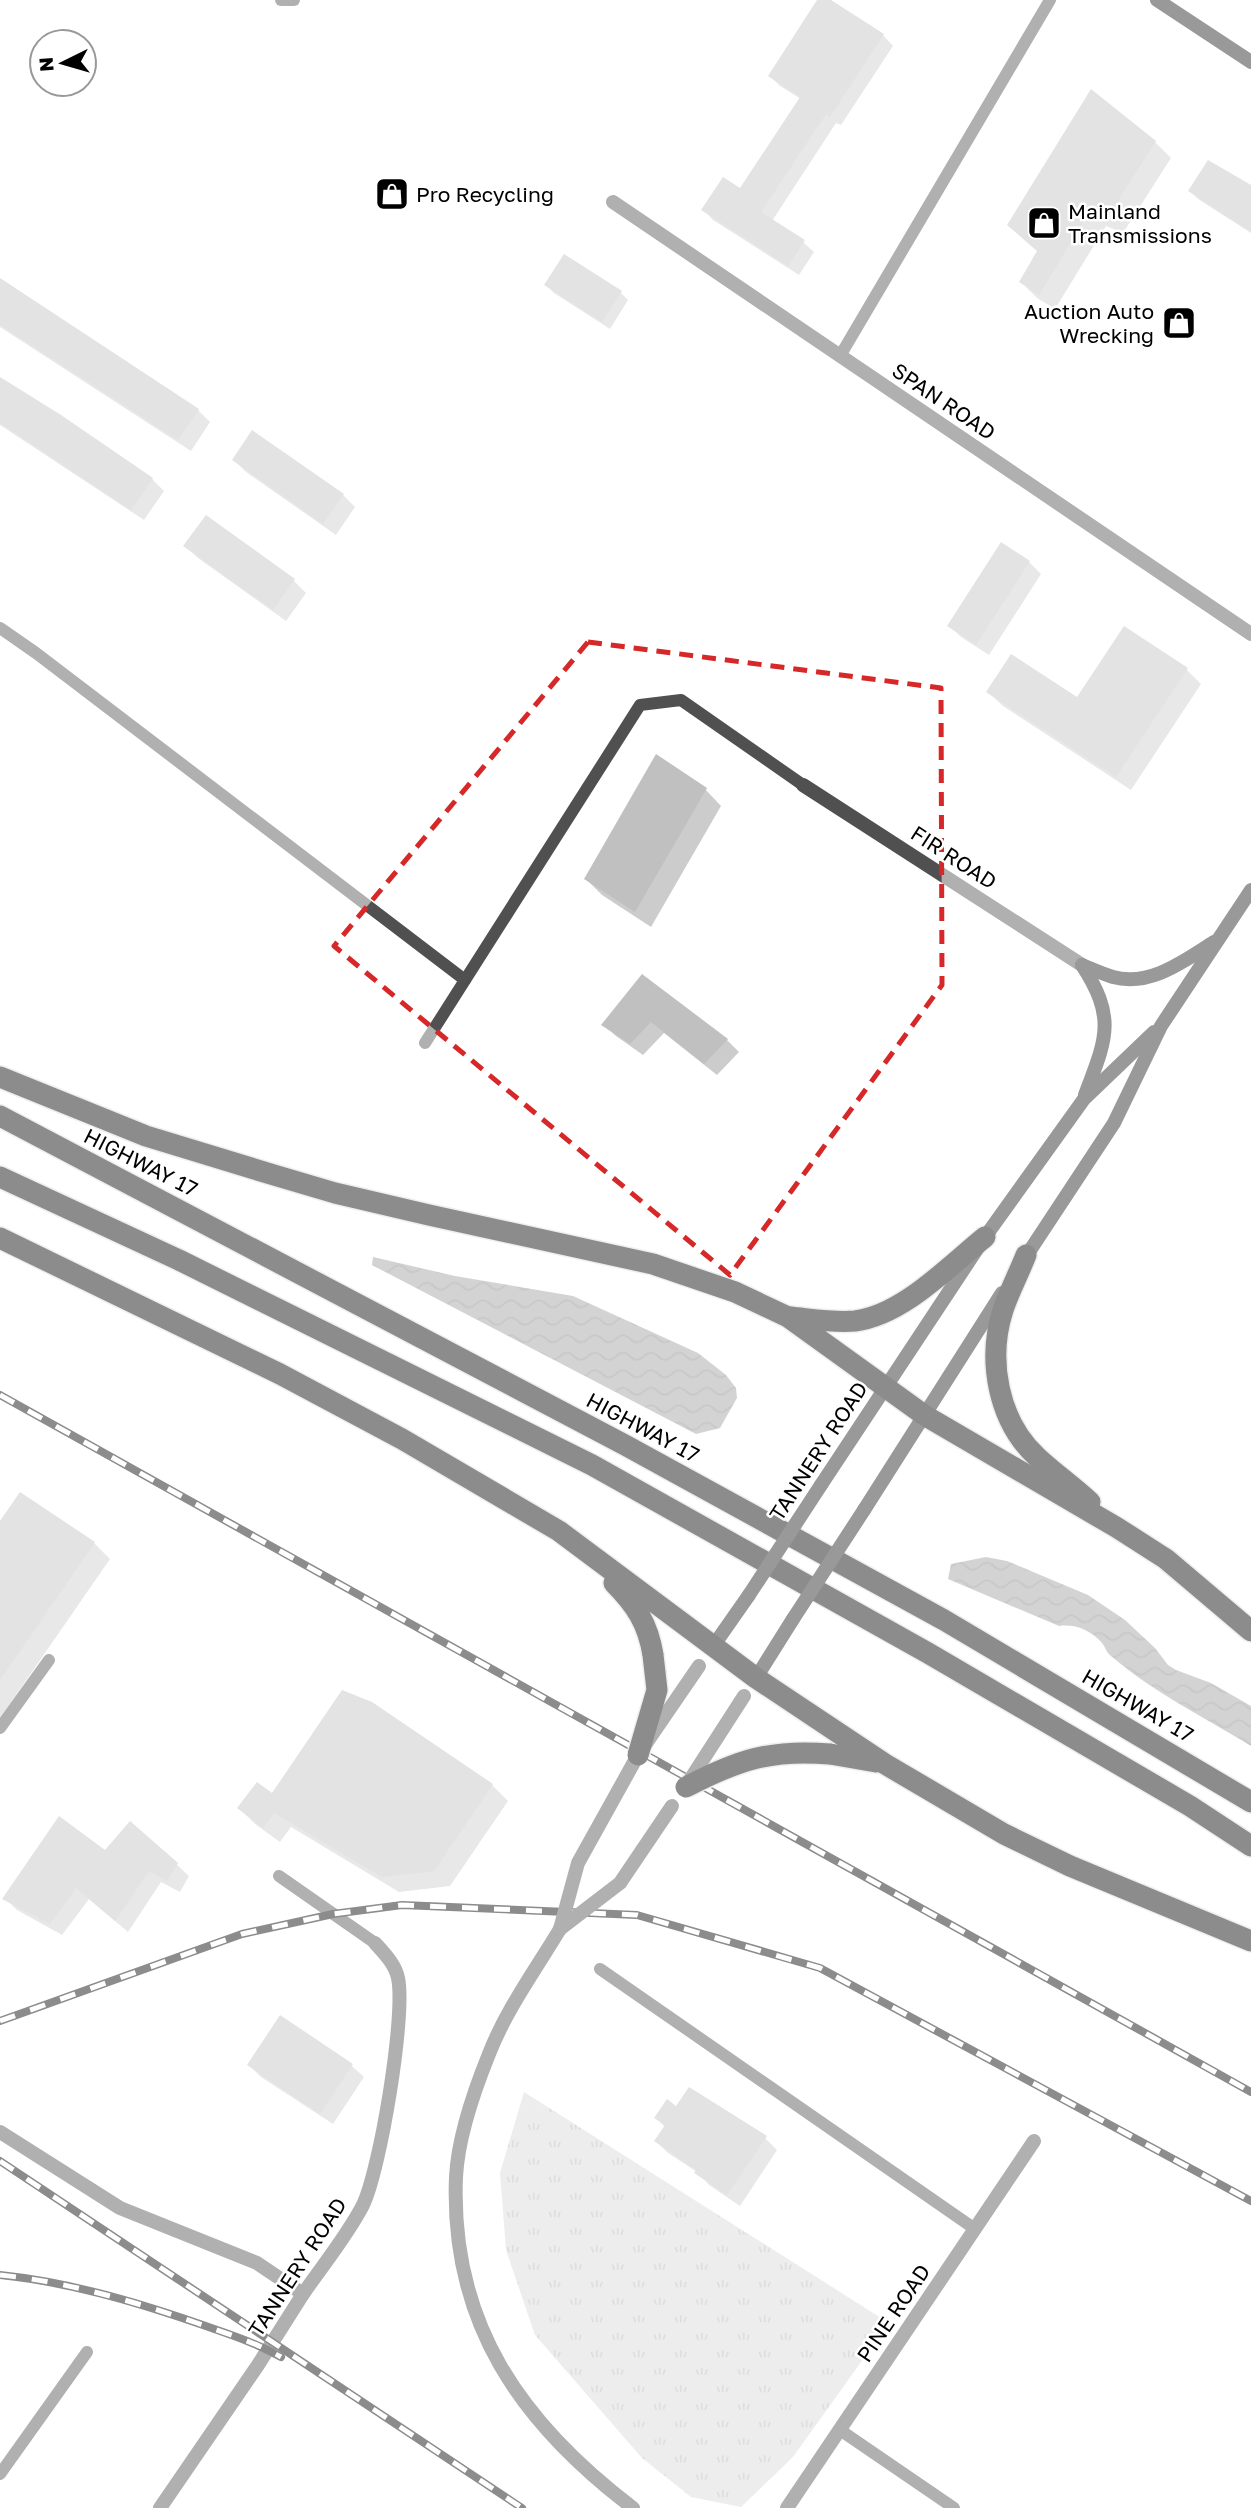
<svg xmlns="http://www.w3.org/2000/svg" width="1251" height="2508" font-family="'Golos Text',sans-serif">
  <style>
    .grass { fill: url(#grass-tufts) }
    .water { fill: url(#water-waves) }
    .shadow { fill: #0003 }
    .building { fill: #c0c0c0 }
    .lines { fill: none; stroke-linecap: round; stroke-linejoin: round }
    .motorway-casing { stroke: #dbdbdb; stroke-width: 24 }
    .service { stroke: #505050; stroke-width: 12 }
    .minor { stroke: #505050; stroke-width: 14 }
    .tertiary { stroke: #505050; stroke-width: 14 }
    .secondary { stroke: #1d1d1d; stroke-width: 14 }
    .motorway { stroke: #000; stroke-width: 21 }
    .rail-casing { stroke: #000; stroke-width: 8 }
    .rail { stroke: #fff; stroke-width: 5; stroke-dasharray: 16; stroke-linecap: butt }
    .motorway-bridge-casing { stroke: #dbdbdb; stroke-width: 24; stroke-linecap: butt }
    .tertiary-bridge { stroke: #505050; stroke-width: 14 }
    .secondary-bridge { stroke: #1d1d1d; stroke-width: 14 }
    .motorway-bridge { stroke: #000; stroke-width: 21 }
    .marked { fill: none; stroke: #d62828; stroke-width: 5; stroke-dasharray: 14 9; stroke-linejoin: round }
    .labels { text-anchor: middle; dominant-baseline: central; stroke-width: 5; stroke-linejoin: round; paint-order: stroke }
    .poi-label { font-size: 21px; fill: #000; stroke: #fff; text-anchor: start }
    .street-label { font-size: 21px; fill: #000; stroke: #fff }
  </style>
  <defs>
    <pattern id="grass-tufts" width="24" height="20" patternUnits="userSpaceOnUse" patternTransform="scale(1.75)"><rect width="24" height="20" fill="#d7d7d7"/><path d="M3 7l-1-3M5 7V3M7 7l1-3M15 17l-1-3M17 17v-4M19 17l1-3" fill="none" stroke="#b7b7b7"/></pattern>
    <pattern id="water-waves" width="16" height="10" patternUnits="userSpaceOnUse" patternTransform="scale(1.75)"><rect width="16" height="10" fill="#9e9e9e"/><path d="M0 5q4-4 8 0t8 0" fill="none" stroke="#868686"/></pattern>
  </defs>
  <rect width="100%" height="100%" fill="#fff"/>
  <!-- grass -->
  <path class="grass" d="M 524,2092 L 889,2323 L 793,2457 L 741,2507 L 691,2497 L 642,2458 L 535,2335 L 506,2250 L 500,2173 Z"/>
  <!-- water -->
  <g class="water">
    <path d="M 373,1257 L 455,1276 L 573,1296 L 698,1353 L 726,1375 L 736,1388 L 737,1398 L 720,1428 L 696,1434 L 372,1265 Z"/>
    <path d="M 986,1557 L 1007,1561 L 1088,1595 L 1125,1620 L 1155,1648 L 1168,1665 L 1176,1670 L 1211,1683 L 1251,1706 L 1251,1746 C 1204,1717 1153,1692 1111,1656 C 1106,1652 1106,1648 1102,1643 C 1090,1630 1076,1624 1059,1626 L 948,1579 L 951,1564 Z"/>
  </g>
  <!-- shadow -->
  <g class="shadow">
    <path d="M 819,0 L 828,0 L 883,35 L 893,46 L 841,125 L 836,123 L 772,221 L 803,242 L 814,252 L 799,275 L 713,220 L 703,209 L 740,190 L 801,99 L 780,86 L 770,76 Z"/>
    <path d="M 1155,142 L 1171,158 L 1123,233 L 1106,226 L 1055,309 L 1037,298 L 1021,282 Z"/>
    <path d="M 1251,187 L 1251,233 L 1198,199 L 1190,191 Z"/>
    <path d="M 0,283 L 198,410 L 210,422 L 191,451 L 0,327 Z"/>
    <path d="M 546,285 L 621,293 L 628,300 L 610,329 L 554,293 Z"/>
    <path d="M 0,380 L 152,479 L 164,491 L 144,520 L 0,425 Z"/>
    <path d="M 253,432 L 343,495 L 355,507 L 336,535 L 246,472 L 234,460 Z"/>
    <path d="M 206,518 L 294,581 L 306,593 L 286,621 L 198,558 L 186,546 Z"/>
    <path d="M 1029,562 L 1041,574 L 989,655 L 961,637 L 949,625 Z"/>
    <path d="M 1186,669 L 1201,684 L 1131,790 L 1003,706 L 988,692 L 1078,700 Z"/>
    <path d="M 705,789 L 721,806 L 651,927 L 602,895 L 586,879 Z"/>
    <path d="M 642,976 L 727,1040 L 739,1052 L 717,1075 L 664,1033 L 643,1055 L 616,1036 L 604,1025 Z"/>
    <path d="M 0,1524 L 94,1543 L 110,1559 L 0,1718 Z"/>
    <path d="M 372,1704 L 492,1785 L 508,1801 L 450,1886 L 399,1892 L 291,1827 L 280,1842 L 255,1824 L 239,1808 L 273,1795 Z"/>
    <path d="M 105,1852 L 176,1864 L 189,1876 L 180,1892 L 161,1882 L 128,1932 L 89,1899 L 62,1935 L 17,1910 L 5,1898 Z"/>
    <path d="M 249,2065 L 352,2066 L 364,2077 L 333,2124 L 261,2077 Z"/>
    <path d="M 677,2109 L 765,2138 L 777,2150 L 740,2206 L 709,2185 L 697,2172 L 668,2153 L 656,2141 L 665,2127 L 656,2118 Z"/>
  </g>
  <!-- building -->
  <g class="building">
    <path d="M 817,0 L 831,0 L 884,34 L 830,117 L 826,114 L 761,212 L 805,240 L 788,266 L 701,210 L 723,177 L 740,188 L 800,97 L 768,76 Z"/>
    <path d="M 1091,89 L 1156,141 L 1107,218 L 1090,211 L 1039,295 L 1019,282 L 1037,251 L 1007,225 Z"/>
    <path d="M 1208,160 L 1251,185 L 1251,232 L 1188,191 Z"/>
    <path d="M 564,254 L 622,291 L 602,322 L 544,285 Z"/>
    <path d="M 0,278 L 199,409 L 178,440 L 0,325 Z"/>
    <path d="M 0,377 L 61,415 L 153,478 L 131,510 L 0,423 Z"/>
    <path d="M 252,430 L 344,494 L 323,524 L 232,460 Z"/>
    <path d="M 206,515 L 295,579 L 273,610 L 183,546 Z"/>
    <path d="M 1001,542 L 1030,561 L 976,645 L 947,626 Z"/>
    <path d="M 1124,626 L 1188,668 L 1116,777 L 986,692 L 1011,654 L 1077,697 Z"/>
    <path d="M 656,754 L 707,788 L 635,912 L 584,879 Z"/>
    <path d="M 642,974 L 728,1039 L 704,1064 L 651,1022 L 630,1044 L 601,1025 Z"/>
    <path d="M 20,1492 L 95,1542 L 0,1680 L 0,1521 Z"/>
    <path d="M 342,1690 L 372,1702 L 493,1784 L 434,1871 L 382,1877 L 274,1813 L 263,1828 L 237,1808 L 257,1782 L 272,1793 Z"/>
    <path d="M 59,1816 L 105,1850 L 130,1821 L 178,1863 L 167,1881 L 149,1871 L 115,1921 L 76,1888 L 50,1924 L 2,1899 Z"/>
    <path d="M 280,2015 L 353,2064 L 320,2114 L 247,2065 Z"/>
    <path d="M 689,2087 L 767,2136 L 727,2195 L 694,2173 L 696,2170 L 654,2141 L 665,2125 L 654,2118 L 667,2099 L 676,2106 Z"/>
  </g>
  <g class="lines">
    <defs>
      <g id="motorway">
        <path d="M 0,1077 L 146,1136 L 274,1175 L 335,1193 L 429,1215 L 653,1264 L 735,1292 L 788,1317 L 924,1415 L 1116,1527 L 1166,1559 L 1251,1631"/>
        <path d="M 0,1116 L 625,1445 L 944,1620 L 1251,1802"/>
        <path d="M 0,1177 L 179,1260 L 592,1465 L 928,1653 L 1190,1806 L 1251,1846"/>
        <path d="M 0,1238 L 280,1374 L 402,1439 L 559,1531 L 756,1678 L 885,1764 L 1004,1834 L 1070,1866 L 1251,1941"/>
        <path d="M 1026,1255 C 1019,1273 1009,1292 1003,1310 C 987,1360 998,1421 1037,1457 C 1054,1473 1073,1486 1090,1502"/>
        <path d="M 790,1317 C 811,1319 834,1323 855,1321 C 903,1315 949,1266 985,1237"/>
        <path d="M 614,1583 C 636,1605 648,1624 653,1655"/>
        <path d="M 830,1754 L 876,1762"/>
      </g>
    </defs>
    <!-- motorway casing -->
    <use href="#motorway" class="motorway-casing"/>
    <!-- service -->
    <g class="service">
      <path d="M 281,0 L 294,0"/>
      <path d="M 840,356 L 1050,0"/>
      <path d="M 0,628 L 36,653 L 465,980"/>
      <path d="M 425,1043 L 640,705 L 681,700 L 803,785"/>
      <path d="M 0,1728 L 49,1660"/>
      <path d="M 279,1876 L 375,1943"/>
      <path d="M 600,1969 L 975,2229"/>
      <path d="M 840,2430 L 954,2508"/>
      <path d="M 0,2474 L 87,2352"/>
    </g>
    <!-- minor -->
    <g class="minor">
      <path d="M 613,202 L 1251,634"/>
      <path d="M 803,785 L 1082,965"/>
      <path d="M 303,2294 C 323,2265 347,2236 363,2205 C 380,2170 406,2015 398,1978 C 395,1964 384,1953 375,1943"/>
      <path d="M 787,2508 L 1034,2141"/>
    </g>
    <!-- tertiary -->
    <g class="tertiary">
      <path d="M 560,1929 C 536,1969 506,2010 489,2054 C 474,2091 458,2136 456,2177 C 450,2323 521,2423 633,2508"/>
      <path d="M 0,2132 L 120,2208 L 257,2263 L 303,2294 L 258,2365 L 160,2508"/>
    </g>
    <!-- secondary -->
    <g class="secondary">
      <path d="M 1157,0 L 1251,62"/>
      <path d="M 1082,965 C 1092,969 1103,974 1113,977 C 1150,987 1184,961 1214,942"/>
      <path d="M 1082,965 C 1117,1019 1106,1039 1085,1095"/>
      <path d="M 1023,1261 L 1114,1123 L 1161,1026 L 1251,890"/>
      <path d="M 821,1485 L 985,1237 L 1084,1099 L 1154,1032"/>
      <path d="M 864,1510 L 1002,1293"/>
      <path d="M 714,1645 L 749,1595"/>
      <path d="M 756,1678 L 793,1619"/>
    </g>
    <!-- motorway -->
    <use href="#motorway" class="motorway"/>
    <defs>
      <g id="rail">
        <path d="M 0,1395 L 1251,2092"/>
        <path d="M 0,2021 L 242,1934 L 333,1914 L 402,1905 L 637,1915 L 820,1968 L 1251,2201"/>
        <path d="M 0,2161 L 522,2508"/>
        <path d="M 0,2275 C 68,2282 133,2301 197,2323 C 225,2333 255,2342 281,2357"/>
      </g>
    </defs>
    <!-- rail casing -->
    <use href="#rail" class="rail-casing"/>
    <!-- rail -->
    <use href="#rail" class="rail"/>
    <defs>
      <g id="motorway-bridge">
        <path d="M 638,1755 L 657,1690 L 653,1655"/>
        <path d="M 686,1787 C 738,1760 770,1749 830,1754"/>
      </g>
    </defs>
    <!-- motorway-bridge casing -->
    <use href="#motorway-bridge" class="motorway-bridge-casing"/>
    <!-- tertiary-bridge -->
    <g class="tertiary-bridge">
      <path d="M 686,1786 L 744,1696"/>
      <path d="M 560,1929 L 578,1863 L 638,1755 L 699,1666"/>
      <path d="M 560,1929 L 620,1883 L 672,1806"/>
    </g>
    <!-- secondary-bridge -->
    <g class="secondary-bridge">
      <path d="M 749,1595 L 821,1485"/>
      <path d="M 793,1619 L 864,1510"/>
    </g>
    <!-- motorway-bridge -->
    <use href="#motorway-bridge" class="motorway-bridge"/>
  </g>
  <!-- marked area -->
  <path d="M0 0H1251V2508H0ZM 588,642 L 941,688 L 942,985 L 730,1275 L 334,946 Z" fill="#fff" fill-opacity=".55" fill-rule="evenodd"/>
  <path class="marked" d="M 588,642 L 941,688 L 942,985 L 730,1275 L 334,946 Z"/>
  <!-- icons -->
  <defs>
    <symbol id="shop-square" viewBox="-11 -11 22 22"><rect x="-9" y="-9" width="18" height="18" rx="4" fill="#000" stroke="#fff"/><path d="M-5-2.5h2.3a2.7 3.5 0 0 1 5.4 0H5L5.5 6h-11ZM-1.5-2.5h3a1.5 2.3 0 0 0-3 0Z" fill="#fff"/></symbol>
  </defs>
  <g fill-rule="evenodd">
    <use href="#shop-square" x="373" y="175" width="38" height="38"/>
    <use href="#shop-square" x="1025" y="204" width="38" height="38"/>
    <use href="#shop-square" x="1160" y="304" width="38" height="38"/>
  </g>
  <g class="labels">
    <!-- poi labels -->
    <g class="poi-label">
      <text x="416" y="194">Pro Recycling</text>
      <text x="1068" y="211">Mainland<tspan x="1068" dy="24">Transmissions</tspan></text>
      <text x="1154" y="311" text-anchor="end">Auction Auto<tspan x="1154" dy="24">Wrecking</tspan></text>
    </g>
    <!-- street labels -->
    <g class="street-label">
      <text transform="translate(944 401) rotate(34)">SPAN ROAD</text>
      <text transform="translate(954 857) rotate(33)">FIR ROAD</text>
      <text transform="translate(141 1162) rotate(27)">HIGHWAY 17</text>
      <text transform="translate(643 1427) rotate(28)">HIGHWAY 17</text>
      <text transform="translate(818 1451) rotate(-57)">TANNERY ROAD</text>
      <text transform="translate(1138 1705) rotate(30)">HIGHWAY 17</text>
      <text transform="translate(297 2267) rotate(-57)">TANNERY ROAD</text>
      <text transform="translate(893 2313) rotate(-56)">PINE ROAD</text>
    </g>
  </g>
  <!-- north arrow -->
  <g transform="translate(63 63) rotate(265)"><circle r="33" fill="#ffffff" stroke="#999999" stroke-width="2"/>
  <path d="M0-5L12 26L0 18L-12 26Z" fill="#000000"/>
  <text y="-10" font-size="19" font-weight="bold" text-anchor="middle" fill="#000000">N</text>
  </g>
</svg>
